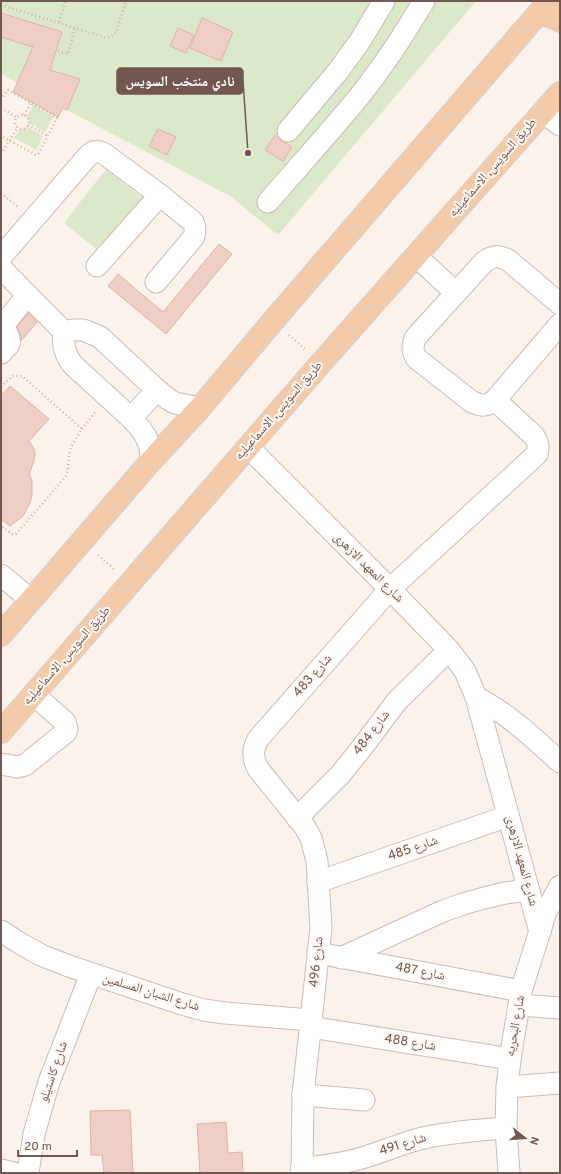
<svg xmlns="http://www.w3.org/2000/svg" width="561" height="1174" font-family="Overpass,'Noto Naskh Arabic',sans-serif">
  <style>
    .green { fill: #dce8ca }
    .building { fill: #eecec5; stroke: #dfb3a7 }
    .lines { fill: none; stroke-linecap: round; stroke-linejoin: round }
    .minor-casing { stroke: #cfbbb4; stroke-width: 23 }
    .major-casing { stroke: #d8d0ce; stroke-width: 24 }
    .path { stroke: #d3b1a8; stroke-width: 2.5; stroke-dasharray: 1 3; stroke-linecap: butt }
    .minor { stroke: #fff; stroke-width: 21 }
    .major { stroke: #f3cbaa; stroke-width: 22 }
    .labels { text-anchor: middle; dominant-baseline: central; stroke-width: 4; stroke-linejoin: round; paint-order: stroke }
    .street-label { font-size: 13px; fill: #745750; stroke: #fef7f2 }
    .leader { fill: none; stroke: #745750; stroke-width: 1.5 }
    .callout-dot { fill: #745750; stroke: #fef7f2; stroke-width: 1.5 }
    .callout { fill: #745750; stroke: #745750; stroke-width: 1.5 }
    .callout-label { font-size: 14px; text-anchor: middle; font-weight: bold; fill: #fff }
  </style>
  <rect width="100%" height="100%" fill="#fbf2eb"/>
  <!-- green -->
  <g class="green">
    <path d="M 1,1 L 476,1 L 278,235 L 230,196 L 67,110 L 1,74 Z"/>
    <path d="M 33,105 L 53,117 L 45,132 L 30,124 L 27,116 Z"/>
    <path d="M 29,128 L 43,136 L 36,150 L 14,138 L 20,129 Z"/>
    <path d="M 106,169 L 143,198 L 100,252 L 64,223 Z"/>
  </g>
  <!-- building -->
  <g class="building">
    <path d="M 1,13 L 62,32 L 50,70 L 80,79 L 67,110 L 63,108 L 58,117 L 13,92 L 33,47 L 1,37 Z"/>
    <path d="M 202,18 L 233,32 L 221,61 L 190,48 Z"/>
    <path d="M 178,28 L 194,35 L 186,53 L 170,46 Z"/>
    <path d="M 158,129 L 176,137 L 167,155 L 149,146 Z"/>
    <path d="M 275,135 L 281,140 L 292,147 L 283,161 L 265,150 Z"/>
    <path d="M 219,244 L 232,254 L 166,334 L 108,286 L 118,274 L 163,312 Z"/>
    <path d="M 28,313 L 37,322 L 22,340 L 17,327 Z"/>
    <path d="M 10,386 L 49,419 L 29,441 L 34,449 L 35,454 L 34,461 L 29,474 L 32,481 L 32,496 L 30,503 L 23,516 L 10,526 L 1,519 L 1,396 Z"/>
    <path d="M 130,1110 L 133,1173 L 104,1173 L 102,1155 L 91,1155 L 90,1111 Z"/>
    <path d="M 226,1122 L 228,1153 L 242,1152 L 243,1173 L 200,1173 L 197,1124 Z"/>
  </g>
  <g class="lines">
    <defs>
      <g id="minor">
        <path d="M 543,112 L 560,125"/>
        <path d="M 288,131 L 339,70 L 360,41 L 384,1"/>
        <path d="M 268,202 C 299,166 332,130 362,93 C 385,64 405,33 424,1"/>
        <path d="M 416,256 L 456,293"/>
        <path d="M 1,257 L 87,157 C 93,150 98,150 106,155 L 160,195 L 193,222 C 196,228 196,232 193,238 L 156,282"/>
        <path d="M 97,266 L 160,195"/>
        <path d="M 1,268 L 64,332"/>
        <path d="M 560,304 L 508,260 C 499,255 492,256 484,262 L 416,337 C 412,345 412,350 416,358 L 472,402 C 482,406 486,407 495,400 L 560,324"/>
        <path d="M 1,353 C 4,350 7,347 9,344 C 12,336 2,331 6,323 C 10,315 21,304 27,296"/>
        <path d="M 131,418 L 157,390"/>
        <path d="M 248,447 L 390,589 L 449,650 L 465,671 L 476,697 L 540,932"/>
        <path d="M 151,461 L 150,447 L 146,437 L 141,429 L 131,418 L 73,365 C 65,355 62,345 64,332 L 73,330 L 83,330 L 100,337 L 157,390 L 168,399 L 175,403 L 200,408"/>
        <path d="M 1,575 L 31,600"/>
        <path d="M 476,697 C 510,715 532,737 560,762"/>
        <path d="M 1,764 L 17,767 L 25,765 L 66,732 L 67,729 L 65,722 L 33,694"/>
        <path d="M 297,818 L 340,775 L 364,745 L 397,701 L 449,650"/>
        <path d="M 318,882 L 508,816"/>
        <path d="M 1,931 L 18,942 L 41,955 L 66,965 L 182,1004 L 204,1010 L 225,1013 L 310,1020"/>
        <path d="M 318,953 L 521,991"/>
        <path d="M 341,958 L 443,911 L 463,904 L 484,898 L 505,893 L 529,890"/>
        <path d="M 519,1005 L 560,1008"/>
        <path d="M 310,1027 L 510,1059"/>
        <path d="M 507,1087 L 560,1083"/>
        <path d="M 303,1095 L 364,1100"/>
        <path d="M 301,1169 C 322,1166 342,1164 362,1158 C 383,1152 402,1143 423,1138 C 450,1132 478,1130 506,1128"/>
        <path d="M 1,1170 L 14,1173"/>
        <path d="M 28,1173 L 34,1134 L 49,1082 L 91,974"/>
        <path d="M 302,1173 L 303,1095 L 321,928 L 317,861 L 311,838 L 305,827 L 259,770 C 252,759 252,750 258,739 L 390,589 L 537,454 C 539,446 538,442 534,436 L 495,400"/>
        <path d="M 509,1173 L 506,1128 L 507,1087 L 510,1059 L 519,1005 L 521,991 L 546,912 L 560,886"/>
      </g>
      <g id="major">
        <path d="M 539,13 L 555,18 L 560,21"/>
        <path d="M 1,635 L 151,461 L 200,408 L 273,321 L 549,1"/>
        <path d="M 1,732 L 321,363 L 560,93"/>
      </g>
    </defs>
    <!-- minor casing -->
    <use href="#minor" class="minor-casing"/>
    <!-- major casing -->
    <use href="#major" class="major-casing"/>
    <!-- path -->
    <g class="path">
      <path d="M 1,5 L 107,38 L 112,36 L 116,33 L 126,1"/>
      <path d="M 59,22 L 66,1"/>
      <path d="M 58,51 L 68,54 L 75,28"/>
      <path d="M 1,100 L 6,92 L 8,90 L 10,91 L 57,118 L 39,153 L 36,155 L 1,136"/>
      <path d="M 1,108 L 16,117"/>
      <path d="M 24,115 L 31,103"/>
      <circle cx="22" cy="122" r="7"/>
      <path d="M 28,125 L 48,136"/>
      <path d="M 1,154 L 18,127"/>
      <path d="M 1,193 L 18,207"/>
      <path d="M 289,335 L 306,350"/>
      <path d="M 1,387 L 12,376 L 22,376 L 82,429 L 71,447 L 69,454 L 68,469 L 66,476 L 61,482 L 16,534 L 12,534 L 1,526"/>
      <path d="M 82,429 L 96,411"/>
      <path d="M 98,555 L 114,569 L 112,571"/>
    </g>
    <!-- minor -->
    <use href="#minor" class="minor"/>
    <!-- major -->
    <use href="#major" class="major"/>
  </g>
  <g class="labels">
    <!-- street labels -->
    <g class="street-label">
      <text transform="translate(493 168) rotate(-49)">طريق السويس, الاسماعيليه</text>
      <text transform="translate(279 411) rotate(-49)">طريق السويس, الاسماعيليه</text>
      <text transform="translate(368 568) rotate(45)">شارع المعهد الازهرى</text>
      <text transform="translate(67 656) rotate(-49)">طريق السويس, الاسماعيليه</text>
      <text transform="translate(313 676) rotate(-49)">شارع 483</text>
      <text transform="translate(372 733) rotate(-53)">شارع 484</text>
      <text transform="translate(413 849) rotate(-19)">شارع 485</text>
      <text transform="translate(521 861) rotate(75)">شارع المعهد الازهرى</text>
      <text transform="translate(317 962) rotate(-84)">شارع 496</text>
      <text transform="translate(420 972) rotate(11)">شارع 487</text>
      <text transform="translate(151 993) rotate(17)">شارع الشبان المسلمين</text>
      <text transform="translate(516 1026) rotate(-80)">شارع البحريه</text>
      <text transform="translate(410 1043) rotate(9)">شارع 488</text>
      <text transform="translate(54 1072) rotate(-71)">شارع كاستيلو</text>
      <text transform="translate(403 1145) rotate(-17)">شارع 491</text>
    </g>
  </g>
  <!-- callouts -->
  <path class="leader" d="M248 153L243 81"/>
  <circle class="callout-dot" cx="248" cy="153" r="4"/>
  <rect class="callout" x="117" y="68" width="126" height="26" rx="4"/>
  <g class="callout-label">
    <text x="180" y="86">نادي منتخب السويس</text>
  </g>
  <!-- border -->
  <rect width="561" height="1174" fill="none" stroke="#745750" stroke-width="4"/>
  <!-- north arrow -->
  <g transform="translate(525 1138) rotate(107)" stroke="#fef7f2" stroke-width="3" paint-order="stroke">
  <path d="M0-3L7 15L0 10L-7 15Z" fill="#745750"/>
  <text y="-6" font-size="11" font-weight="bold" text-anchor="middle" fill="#745750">N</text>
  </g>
  <!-- scale -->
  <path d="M18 1150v6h59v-6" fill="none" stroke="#745750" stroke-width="2"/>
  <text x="24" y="1150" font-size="12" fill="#745750" stroke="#fef7f2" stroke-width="3" paint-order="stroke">20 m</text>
</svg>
